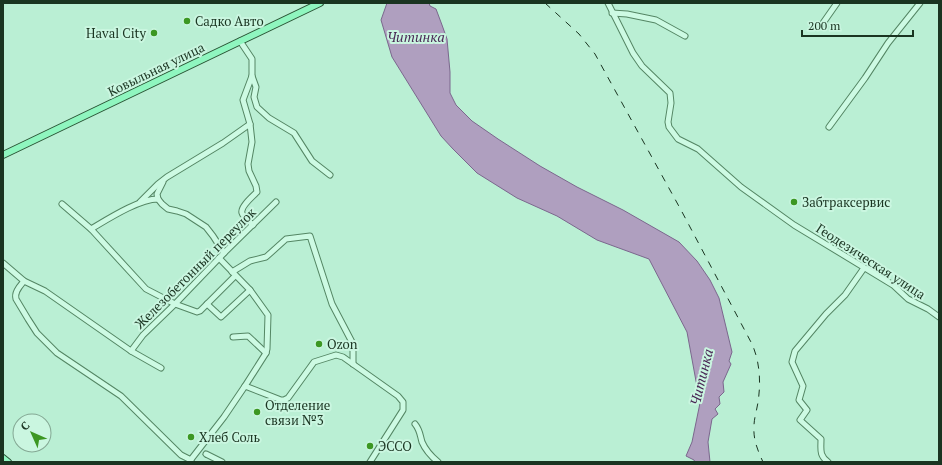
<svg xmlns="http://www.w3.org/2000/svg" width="942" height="465" font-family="'PT Serif',serif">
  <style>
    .water { fill: #af9fbf; stroke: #7b678d }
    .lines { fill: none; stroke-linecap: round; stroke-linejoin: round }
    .minor-casing { stroke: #548664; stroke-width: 7 }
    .major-casing { stroke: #295334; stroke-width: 8 }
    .minor { stroke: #cdfae3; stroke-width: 5 }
    .major { stroke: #8ff6bf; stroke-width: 6 }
    .rail { stroke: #1a3421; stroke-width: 1; stroke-dasharray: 7 7; stroke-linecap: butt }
    .poi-dot { fill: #3c9722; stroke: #caf6e0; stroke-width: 1.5 }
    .labels { text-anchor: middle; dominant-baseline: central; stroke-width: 4; stroke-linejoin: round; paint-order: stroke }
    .poi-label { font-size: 13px; fill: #1a3421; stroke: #caf6e0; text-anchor: start }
    .street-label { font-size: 13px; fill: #1a3421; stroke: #caf6e0 }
    .water-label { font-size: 14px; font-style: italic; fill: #492855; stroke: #caf6e0 }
  </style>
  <rect width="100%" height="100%" fill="#baefd4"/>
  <!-- water -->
  <path class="water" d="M 387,3 L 429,3 L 430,6 L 436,9 L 442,25 L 447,39 L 450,72 L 450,93 L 456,105 L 472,121 L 498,139 L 540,166 L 577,187 L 623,210 L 679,242 L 697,261 L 710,280 L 719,298 L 732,352 L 729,361 L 731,364 L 723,382 L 724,392 L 719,397 L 720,404 L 715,409 L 718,414 L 712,419 L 708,442 L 710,462 L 695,462 L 694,460 L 686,456 L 692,442 L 700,403 L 687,332 L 649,259 L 597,240 L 557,216 L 517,198 L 477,173 L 453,149 L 441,136 L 392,57 L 381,20 Z"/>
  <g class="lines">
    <defs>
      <g id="minor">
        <path d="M 608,3 L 633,53 L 642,66 L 670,93 L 671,103 L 668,122 L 669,127 L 678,139 L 698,149 L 741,187 L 794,225 L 893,285 L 908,299 L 928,309 L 939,317"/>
        <path d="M 612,13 L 627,14 L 656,20 L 685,36"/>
        <path d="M 823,23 L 837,3"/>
        <path d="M 240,41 L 252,59 L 252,76 L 243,100 L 250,124 L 252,142 L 248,164 L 249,171 L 256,186 L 257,192 C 253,196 240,207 242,213 C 243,217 250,222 253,225"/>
        <path d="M 252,76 L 256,87 L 254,97 L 257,107 L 269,118 L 294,133 L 312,161 L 330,175"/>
        <path d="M 829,127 L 865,78 L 888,43 L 920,3"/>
        <path d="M 158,199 L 157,194 L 163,182"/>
        <path d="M 140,202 L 158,184 L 167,177 L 223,143 L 250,124"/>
        <path d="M 62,204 L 91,229 L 146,289 L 175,304 L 197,312 L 200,311 L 235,276"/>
        <path d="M 91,229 C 108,219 139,199 158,199 L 162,204 L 168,209 L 177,211 L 186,214 L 206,227 L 213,236 L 224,253"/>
        <path d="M 219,258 L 250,290 L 268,315 L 267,349 L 266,353 L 245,386"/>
        <path d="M 3,263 L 24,281 L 45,291 L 131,351 L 161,368"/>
        <path d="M 232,272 L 250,261 L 266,257 L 286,239 L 310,236 L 332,304 L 353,344 L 353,364"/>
        <path d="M 24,281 C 20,286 14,292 16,299 L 28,319 L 37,333 L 57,353 L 121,396 L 181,455 L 191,460"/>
        <path d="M 207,304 L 221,317 L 250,290"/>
        <path d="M 233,337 L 248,336 L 266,353"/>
        <path d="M 131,351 L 143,335 L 175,304 L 224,253 L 276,202"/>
        <path d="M 415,424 C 420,430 420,435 422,442 C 425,449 432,457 438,462"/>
        <path d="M 206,454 L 222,462"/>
        <path d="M 189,462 L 224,417 L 245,386 L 281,400 L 284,400 L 288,398 L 314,362 L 336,355 L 343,357 L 398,396 L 403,402 L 403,410 L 370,462"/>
        <path d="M 828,462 C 819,455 821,450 821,439 L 800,420 L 807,410 L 799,400 L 803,386 L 792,362 L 795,351 L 826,314 L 845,295 L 864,268"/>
      </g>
      <g id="major">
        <path d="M 3,155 L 320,3"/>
        <path d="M 3,458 L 8,462"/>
      </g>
    </defs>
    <!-- minor casing -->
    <use href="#minor" class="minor-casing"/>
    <!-- major casing -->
    <use href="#major" class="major-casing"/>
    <!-- minor -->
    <use href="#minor" class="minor"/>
    <!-- major -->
    <use href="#major" class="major"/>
    <!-- rail -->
    <path class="rail" d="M 545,3 L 579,34 L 595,54 L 681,210 L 752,344 C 760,362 761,383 758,402 C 757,410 754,418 754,426 C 753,440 758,451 763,462"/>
  </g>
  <!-- markers -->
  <g class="poi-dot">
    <circle cx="187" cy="21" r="4"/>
    <circle cx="154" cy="33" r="4"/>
    <circle cx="794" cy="202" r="4"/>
    <circle cx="319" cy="344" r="4"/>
    <circle cx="257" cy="412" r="4"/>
    <circle cx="191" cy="437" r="4"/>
    <circle cx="370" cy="446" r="4"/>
  </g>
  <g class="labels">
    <!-- poi labels -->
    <g class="poi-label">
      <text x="195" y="21">Садко Авто</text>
      <text x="146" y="33" text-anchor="end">Haval Сity</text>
      <text x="802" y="202">Забтраксервис</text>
      <text x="327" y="344">Ozon</text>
      <text x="265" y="405">Отделение<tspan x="265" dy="15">связи №3</tspan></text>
      <text x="199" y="437">Хлеб Соль</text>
      <text x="378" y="446">ЭССО</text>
    </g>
    <!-- street labels -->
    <g class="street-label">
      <text transform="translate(156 69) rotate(-26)">Ковыльная улица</text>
      <text transform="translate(871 261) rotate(33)">Геодезическая улица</text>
      <text transform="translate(195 268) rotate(-45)">Железобетонный переулок</text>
    </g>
    <!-- water labels -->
    <g class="water-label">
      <text x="416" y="36">Читинка</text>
      <text transform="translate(701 377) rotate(-76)">Читинка</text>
    </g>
  </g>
  <!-- border -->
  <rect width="942" height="465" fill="none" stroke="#1a3421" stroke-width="8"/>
  <!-- north arrow -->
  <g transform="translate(32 433) rotate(315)"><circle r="19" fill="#caf6e0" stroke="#84a894"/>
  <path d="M0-3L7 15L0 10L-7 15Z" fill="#3c9722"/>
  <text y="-6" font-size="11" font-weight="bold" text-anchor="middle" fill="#1a3421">С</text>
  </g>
  <!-- scale -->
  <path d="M802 30v6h111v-6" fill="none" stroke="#1a3421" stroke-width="2"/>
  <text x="808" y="30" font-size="12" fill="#1a3421" stroke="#caf6e0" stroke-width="3" paint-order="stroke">200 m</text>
</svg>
